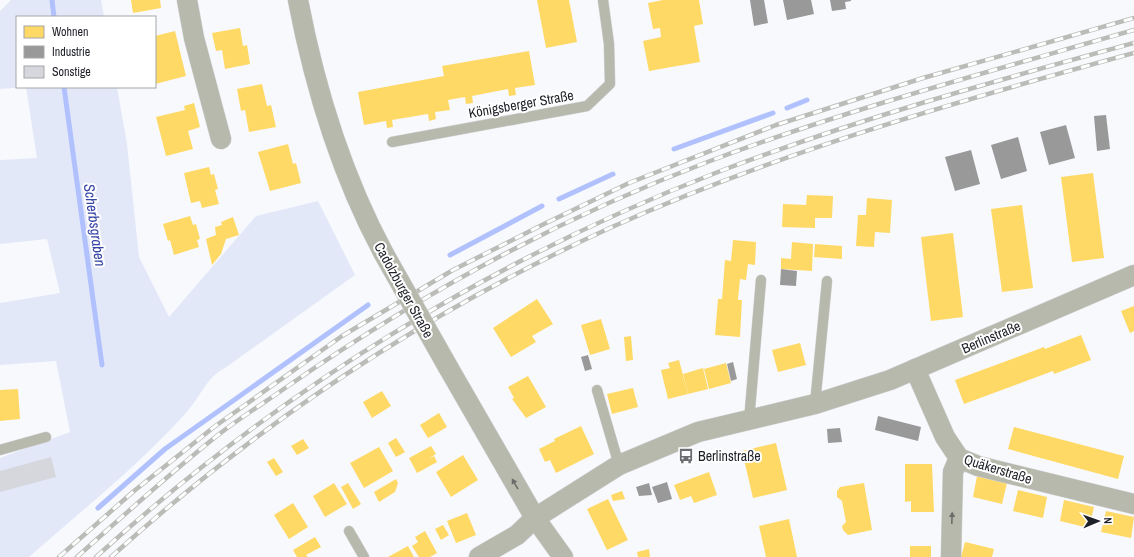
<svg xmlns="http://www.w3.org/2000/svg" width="1134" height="557" font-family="'Archivo Narrow',sans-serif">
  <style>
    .green { fill: #e3e8f9 }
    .homes { fill: #ffd966 }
    .industry { fill: #999 }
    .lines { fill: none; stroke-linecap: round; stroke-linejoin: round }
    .stream { stroke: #b0c1fe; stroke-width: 5 }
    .building { fill: #d5d7dd }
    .lane-casing { stroke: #d5d6da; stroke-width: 11 }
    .street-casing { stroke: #d5d6da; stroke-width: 21 }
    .lane { stroke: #b8b9ad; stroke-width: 10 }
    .street { stroke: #b8b9ad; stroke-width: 20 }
    .rail-casing { stroke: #bbbcb7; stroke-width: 4.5 }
    .rail { stroke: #fff; stroke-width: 3; stroke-dasharray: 9; stroke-linecap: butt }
    .street-bridge-casing { stroke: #d5d6da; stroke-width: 21; stroke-linecap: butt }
    .street-bridge { stroke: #b8b9ad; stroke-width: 20 }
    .oneway { fill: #6c6d6a }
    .labels { text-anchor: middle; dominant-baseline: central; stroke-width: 4; stroke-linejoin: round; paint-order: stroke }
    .street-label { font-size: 14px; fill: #1f2128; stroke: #fff }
    .poi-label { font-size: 14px; fill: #1f2128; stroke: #fff; text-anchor: start }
    .water-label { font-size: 15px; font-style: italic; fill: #3544a5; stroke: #fff }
  </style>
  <rect width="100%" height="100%" fill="#f7f9fd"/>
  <!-- green -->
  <path class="green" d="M 11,0 L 101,0 L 104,17 L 17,17 L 17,87 L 117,87 L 127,144 L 139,257 L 169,317 L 256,216 L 318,201 L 355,275 L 225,368 C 206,377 199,400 184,415 C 137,467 81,511 29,557 L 0,557 L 0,458 L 70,432 L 56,361 L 0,365 L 0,303 L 60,293 L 47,239 L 0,244 L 0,160 L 37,158 L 26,87 L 0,89 L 0,11 Z"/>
  <!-- homes -->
  <g class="homes">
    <path d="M 131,0 L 160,0 L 161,8 L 133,13 Z"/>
    <path d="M 537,0 L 569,0 L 577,42 L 546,48 Z"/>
    <path d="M 663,0 L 699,0 L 703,24 L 694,26 L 700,62 L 649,71 L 643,41 L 661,37 L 660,28 L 653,29 L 648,3 Z"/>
    <path d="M 240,28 L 243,46 L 247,45 L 250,64 L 225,69 L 222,50 L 216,51 L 212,33 Z"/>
    <path d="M 175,31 L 186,76 L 155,84 L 155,36 Z"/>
    <path d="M 529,51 L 535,85 L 515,88 L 516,95 L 509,96 L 508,89 L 472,96 L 473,103 L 466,104 L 465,97 L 448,100 L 450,110 L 435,112 L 436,119 L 429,121 L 428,114 L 392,120 L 393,127 L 387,128 L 386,121 L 364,125 L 358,92 L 444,76 L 442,66 Z"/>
    <path d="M 262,84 L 267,106 L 271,105 L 276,127 L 249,132 L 245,110 L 241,111 L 237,89 Z"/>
    <path d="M 194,103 L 200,127 L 188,131 L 193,149 L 166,156 L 156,117 L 185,110 L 184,106 Z"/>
    <path d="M 288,144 L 293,164 L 296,163 L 301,183 L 270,191 L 258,152 Z"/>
    <path d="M 209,167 L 211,175 L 214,174 L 218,189 L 215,190 L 219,204 L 202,208 L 200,201 L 191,203 L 184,173 Z"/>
    <path d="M 1093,173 L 1104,258 L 1072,262 L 1061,177 Z"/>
    <path d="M 807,195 L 833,196 L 832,218 L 815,218 L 815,228 L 782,227 L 783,204 L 806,205 Z"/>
    <path d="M 867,198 L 892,200 L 890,233 L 875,232 L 874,247 L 856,246 L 858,215 L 866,215 Z"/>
    <path d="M 1022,205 L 1033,288 L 1002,292 L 991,209 Z"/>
    <path d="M 190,216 L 193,225 L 196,224 L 200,239 L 197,240 L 199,247 L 174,255 L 170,240 L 168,241 L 163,224 Z"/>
    <path d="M 233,217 L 239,235 L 226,239 L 221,254 L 212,265 L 206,239 L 216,235 L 215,227 L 222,225 L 221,222 Z"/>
    <path d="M 953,233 L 963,317 L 931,321 L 921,237 Z"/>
    <path d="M 733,240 L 756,242 L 755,265 L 748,264 L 746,280 L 740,279 L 738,300 L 742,300 L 740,337 L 715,335 L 718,299 L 722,299 L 725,260 L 731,261 Z"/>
    <path d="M 792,242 L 813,244 L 812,271 L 781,269 L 781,258 L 791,259 Z"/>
    <path d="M 815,244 L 842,246 L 842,259 L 814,257 Z"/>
    <path d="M 537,299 L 553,324 L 532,336 L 536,342 L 511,357 L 493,328 Z"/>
    <path d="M 1134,306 L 1134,331 L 1130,333 L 1121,311 Z"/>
    <path d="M 601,319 L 610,349 L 590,355 L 581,325 Z"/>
    <path d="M 1081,335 L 1091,360 L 1054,374 L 1053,371 L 964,404 L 955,380 L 1044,347 L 1045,349 Z"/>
    <path d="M 631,336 L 633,360 L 626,361 L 624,337 Z"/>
    <path d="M 800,343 L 806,365 L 778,372 L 772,350 Z"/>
    <path d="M 679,360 L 688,394 L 668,399 L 661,370 L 670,368 L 668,363 Z"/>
    <path d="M 726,363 L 731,383 L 709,389 L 704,369 Z"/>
    <path d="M 703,368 L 708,389 L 688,394 L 683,374 Z"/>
    <path d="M 528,376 L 546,407 L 526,418 L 512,399 L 514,398 L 508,387 Z"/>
    <path d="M 633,388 L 638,407 L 612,414 L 607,394 Z"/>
    <path d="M 18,389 L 20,419 L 0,421 L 0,390 Z"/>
    <path d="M 382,391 L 391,406 L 372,418 L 363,402 Z"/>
    <path d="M 439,413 L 447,427 L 428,438 L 420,425 Z"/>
    <path d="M 581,426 L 594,454 L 556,473 L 550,460 L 545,462 L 539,449 L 555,441 L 554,439 Z"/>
    <path d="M 1014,427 L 1124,456 L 1118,479 L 1008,449 Z"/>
    <path d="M 396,438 L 405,452 L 396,457 L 388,443 Z"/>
    <path d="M 303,439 L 309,448 L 297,455 L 291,446 Z"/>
    <path d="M 776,443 L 787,490 L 753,498 L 742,451 Z"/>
    <path d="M 431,446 L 436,454 L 428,459 L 434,456 L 437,462 L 417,473 L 409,458 Z"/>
    <path d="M 379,447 L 393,471 L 364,488 L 350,463 Z"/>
    <path d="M 463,455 L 478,480 L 451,497 L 436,472 Z"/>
    <path d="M 274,458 L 283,472 L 276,476 L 267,462 Z"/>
    <path d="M 905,464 L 932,464 L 934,512 L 911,512 L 911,501 L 905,502 Z"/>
    <path d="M 709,472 L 717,495 L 694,503 L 691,496 L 680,500 L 674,485 Z"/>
    <path d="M 977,476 L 1007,483 L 1002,504 L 973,497 Z"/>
    <path d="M 396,479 L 398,483 L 395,492 L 379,502 L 374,492 Z"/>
    <path d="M 334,483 L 347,504 L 325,517 L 313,496 Z"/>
    <path d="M 348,483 L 361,504 L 353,509 L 341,487 Z"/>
    <path d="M 864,483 L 872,530 L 848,535 L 843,530 L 842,526 L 846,522 L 842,501 L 837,497 L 837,491 L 840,487 Z"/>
    <path d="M 1018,490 L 1047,497 L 1043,518 L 1013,511 Z"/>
    <path d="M 622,491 L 625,499 L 613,501 L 611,495 Z"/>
    <path d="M 608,499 L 628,540 L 607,550 L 587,509 Z"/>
    <path d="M 1064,500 L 1094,507 L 1089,528 L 1060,521 Z"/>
    <path d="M 293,503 L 308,527 L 289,539 L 274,515 Z"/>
    <path d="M 1106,511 L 1134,517 L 1131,538 L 1101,532 Z"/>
    <path d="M 467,513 L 476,535 L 456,543 L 447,521 Z"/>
    <path d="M 789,519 L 797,557 L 766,557 L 759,526 Z"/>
    <path d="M 443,525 L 449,535 L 441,540 L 435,529 Z"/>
    <path d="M 425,531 L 437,553 L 430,557 L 419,557 L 412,546 L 418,542 L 415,537 Z"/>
    <path d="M 315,537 L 321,547 L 306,555 L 308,557 L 297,557 L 293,550 Z"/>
    <path d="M 965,542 L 994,549 L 992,557 L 961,557 Z"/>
    <path d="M 408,546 L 414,557 L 388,557 Z"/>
    <rect x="910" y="546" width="21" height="11"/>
    <path d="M 649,549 L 650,557 L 638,557 L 637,552 Z"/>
  </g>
  <!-- industry -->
  <g class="industry">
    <path d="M 750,0 L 764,0 L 768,23 L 754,26 Z"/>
    <path d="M 783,0 L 811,0 L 814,14 L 787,20 Z"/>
    <path d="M 830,0 L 851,0 L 851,1 L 845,2 L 846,9 L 832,11 Z"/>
    <path d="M 1106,115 L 1110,149 L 1097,151 L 1094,116 Z"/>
    <path d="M 1066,125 L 1075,158 L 1049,165 L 1040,132 Z"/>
    <path d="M 1018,137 L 1027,171 L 1001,179 L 991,145 Z"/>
    <path d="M 971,150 L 980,184 L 955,191 L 945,157 Z"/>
    <path d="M 781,269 L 797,271 L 796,286 L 780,285 Z"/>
    <path d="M 588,355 L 592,369 L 585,371 L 581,357 Z"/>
    <path d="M 733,362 L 737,379 L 731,381 L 727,364 Z"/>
    <path d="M 878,416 L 921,427 L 918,441 L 875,430 Z"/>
    <path d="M 840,428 L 842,442 L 828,443 L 827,429 Z"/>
    <path d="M 667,482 L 672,499 L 658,503 L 652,487 Z"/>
    <path d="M 649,483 L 652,495 L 639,496 L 636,487 Z"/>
  </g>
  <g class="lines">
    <!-- stream -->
    <g class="stream">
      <path d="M 52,0 L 54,17"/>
      <path d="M 64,87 L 102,365"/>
      <path d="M 787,108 L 807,100"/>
      <path d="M 674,149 L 773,113"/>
      <path d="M 559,199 L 613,174"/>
      <path d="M 450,255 L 542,206"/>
      <path d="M 98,508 L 165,449 L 368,305"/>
    </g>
  </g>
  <!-- building -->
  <path class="building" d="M 51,457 L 56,477 L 0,492 L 0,471 Z"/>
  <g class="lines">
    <defs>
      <g id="lane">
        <path d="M 392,142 L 587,106 L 610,84 L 609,44 L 603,0"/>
        <path d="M 597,390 L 619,465"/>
        <path d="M 815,404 L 827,281"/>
        <path d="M 749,421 L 761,280"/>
        <path d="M 0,450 L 46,437"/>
        <path d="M 349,531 L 364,557"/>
      </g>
      <g id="street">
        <path d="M 187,0 L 194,38 L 221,139"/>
        <path d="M 298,0 C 315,89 341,174 384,254"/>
        <path d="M 448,367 L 535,518 L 563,557"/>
        <path d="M 915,369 L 945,437 L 959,458 L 978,466 L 1134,504"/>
        <path d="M 479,557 L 517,535 L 535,518 L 619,465 L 698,432 L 815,404 L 890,380 L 1134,275"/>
        <path d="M 951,557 L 953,472 L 959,458"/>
      </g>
    </defs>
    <!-- lane casing -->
    <use href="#lane" class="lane-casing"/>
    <!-- street casing -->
    <use href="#street" class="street-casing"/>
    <!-- lane -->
    <use href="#lane" class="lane"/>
    <!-- street -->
    <use href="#street" class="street"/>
    <defs>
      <g id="rail">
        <path d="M 59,557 L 134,491 L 214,427 L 342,336 L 453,270 L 542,225 L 629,183 L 776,125 L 923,78 L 1134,18"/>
        <path d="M 77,557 C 123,516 169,474 218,435 C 241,417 267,401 291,384 C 421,294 562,217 710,161 C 848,109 992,71 1134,30"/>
        <path d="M 96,557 C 277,392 490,260 718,172 C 854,120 994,81 1134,43"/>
        <path d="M 111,557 C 260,422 430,310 612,227 C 779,152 958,101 1134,53"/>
      </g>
    </defs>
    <!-- rail casing -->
    <use href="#rail" class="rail-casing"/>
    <!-- rail -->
    <use href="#rail" class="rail"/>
    <defs>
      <path id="street-bridge" d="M 384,254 L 448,367"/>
    </defs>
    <!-- street-bridge casing -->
    <use href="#street-bridge" class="street-bridge-casing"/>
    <!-- street-bridge -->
    <use href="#street-bridge" class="street-bridge"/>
  </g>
  <!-- one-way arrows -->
  <defs><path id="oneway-solid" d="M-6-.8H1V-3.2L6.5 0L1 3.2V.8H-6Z"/></defs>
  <g class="oneway">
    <use href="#oneway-solid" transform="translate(515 484) rotate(-120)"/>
    <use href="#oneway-solid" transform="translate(952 518) rotate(-88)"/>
  </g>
  <!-- icons -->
  <defs>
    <symbol id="bus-bare" viewBox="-9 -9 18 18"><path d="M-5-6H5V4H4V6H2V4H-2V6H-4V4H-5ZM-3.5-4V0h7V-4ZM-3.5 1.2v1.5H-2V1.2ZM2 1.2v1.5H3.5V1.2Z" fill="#6b6d73" stroke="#fff" stroke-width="2.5" paint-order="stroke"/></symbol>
  </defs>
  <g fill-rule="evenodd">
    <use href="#bus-bare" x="675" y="445" width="22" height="22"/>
  </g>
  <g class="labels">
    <!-- street labels -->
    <g class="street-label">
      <text transform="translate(521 104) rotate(-10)">Königsberger Straße</text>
      <text transform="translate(404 290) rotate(61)">Cadolzburger Straße</text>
      <text transform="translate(991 337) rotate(-23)">Berlinstraße</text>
      <text transform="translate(998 469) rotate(17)">Quäkerstraße</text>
    </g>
    <!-- poi labels -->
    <g class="poi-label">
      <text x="698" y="456">Berlinstraße</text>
    </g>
    <!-- water labels -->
    <g class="water-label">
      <text transform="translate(95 225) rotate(82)">Scherbsgraben</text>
    </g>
  </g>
  <!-- legend -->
  <rect x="16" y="16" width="140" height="72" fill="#ffffff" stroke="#a5a6a9"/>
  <rect x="24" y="26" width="20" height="12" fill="#ffd966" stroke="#a5a6a9"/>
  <text x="52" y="36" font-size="12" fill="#1f2128">Wohnen</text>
  <rect x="24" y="46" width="20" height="12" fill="#999999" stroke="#a5a6a9"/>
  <text x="52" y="56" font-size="12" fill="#1f2128">Industrie</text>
  <rect x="24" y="66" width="20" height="12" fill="#d5d7dd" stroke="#a5a6a9"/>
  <text x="52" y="76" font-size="12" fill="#1f2128">Sonstige</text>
  <!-- north arrow -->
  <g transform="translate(1098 521) rotate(88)" stroke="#ffffff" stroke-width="3" paint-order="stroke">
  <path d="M0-3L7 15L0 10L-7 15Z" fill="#1f2128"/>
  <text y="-6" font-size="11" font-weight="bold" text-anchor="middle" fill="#1f2128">N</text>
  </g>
</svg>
